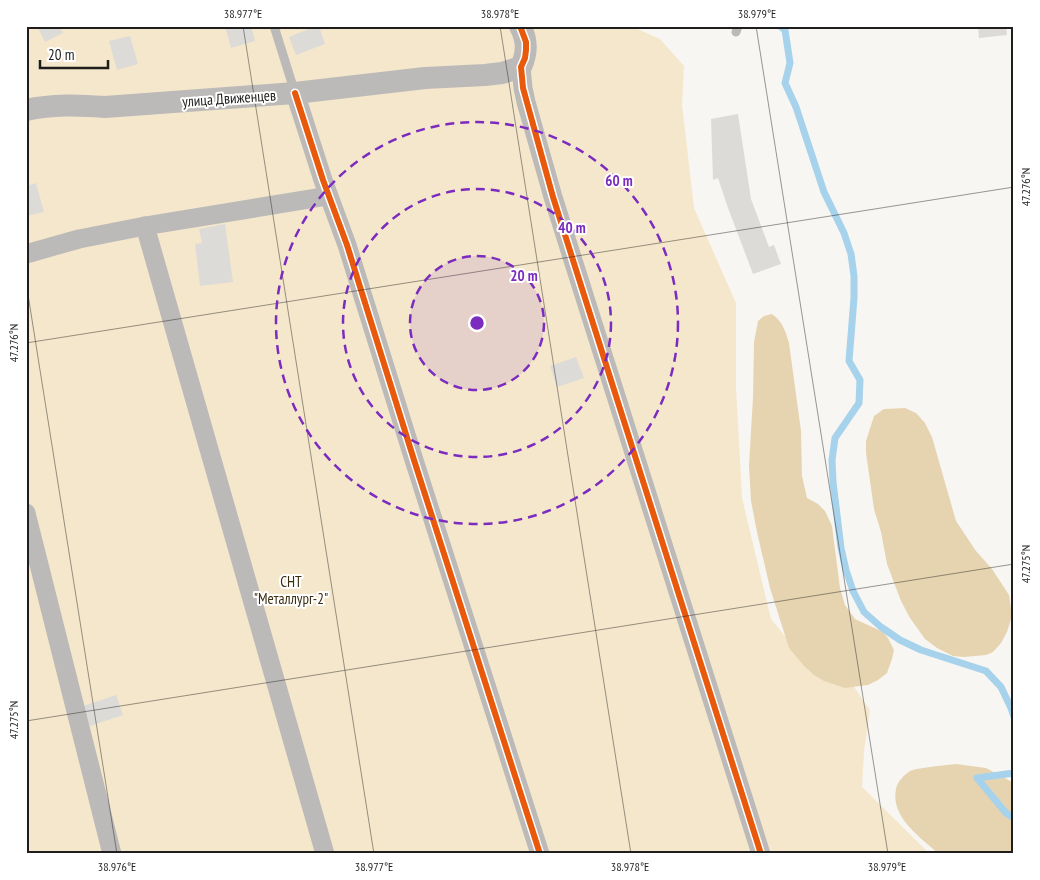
<svg xmlns="http://www.w3.org/2000/svg" width="1040" height="880" font-family="'PT Sans Narrow',sans-serif">
  <style>
    .green { fill: #f5e7cc }
    .forest { fill: #e6d4b1 }
    .lines { fill: none; stroke-linecap: round; stroke-linejoin: round }
    .stream { stroke: #a6d2ec; stroke-width: 7 }
    .building { fill: #dcdbd8 }
    .service { stroke: #bcbab8; stroke-width: 9 }
    .minor { stroke: #bcbab8; stroke-width: 19 }
    .tertiary { stroke: #bcbab8; stroke-width: 22 }
    .cycleway-casing { stroke: #fff; stroke-width: 9 }
    .cycleway { stroke: #e8590c; stroke-width: 6 }
    .ticks { fill: none; stroke: #1f1e1c; stroke-width: 1; stroke-opacity: 0.45 }
    .ring { fill: none; stroke: #7b2cbf; stroke-width: 2.5; stroke-dasharray: 9 6 }
    .labels { text-anchor: middle; dominant-baseline: central; stroke-width: 4; stroke-linejoin: round; paint-order: stroke }
    .street-label { font-size: 15px; fill: #1f1e1c; stroke: #fff }
    .park-label { font-size: 15px; fill: #3b2d12; stroke: #fff }
    .centre { fill: #7b2cbf; stroke: #fff; stroke-width: 2.5 }
    .ring-label { font-size: 15px; text-anchor: middle; font-weight: bold; fill: #7b2cbf; stroke: #fff; stroke-width: 4; stroke-linejoin: round; paint-order: stroke }
    .neatline { fill: none; stroke: #1f1e1c; stroke-width: 2 }
    .ticks-label { font-size: 12px; text-anchor: middle; fill: #1f1e1c }
  </style>
  <rect width="100%" height="100%" fill="#f8f6f2"/>
  <!-- green -->
  <path class="green" d="M 26,26 L 631,26 L 660,39 L 684,66 L 682,104 L 694,208 L 736,303 L 736,387 L 742,498 L 771,619 L 806,662 L 852,684 L 870,710 L 864,751 L 862,787 L 930,854 L 26,854 Z"/>
  <!-- forest -->
  <g class="forest">
    <path d="M 772,314 C 783,322 785,330 789,343 L 801,431 L 802,476 L 807,498 L 818,504 L 825,511 L 832,526 L 840,588 L 845,605 L 855,619 L 883,632 L 888,638 L 894,650 L 892,659 L 887,673 L 878,680 L 868,685 L 845,688 L 824,681 L 814,675 L 804,666 L 789,648 L 770,588 L 757,532 L 751,501 L 749,466 L 753,397 L 754,342 L 758,321 L 764,316 Z"/>
    <path d="M 905,408 L 916,413 L 925,423 L 932,437 L 956,521 L 976,551 L 992,569 L 1009,595 L 1011,609 L 1011,619 L 1007,632 L 1001,643 L 993,652 L 986,655 L 964,657 L 953,656 L 937,648 L 925,639 L 910,618 L 901,601 L 887,564 L 881,532 L 874,509 L 866,453 L 866,441 L 874,416 L 884,409 Z"/>
    <path d="M 956,764 L 986,768 L 1014,783 L 1014,854 L 939,854 C 921,838 890,817 896,789 C 897,782 904,775 910,771 C 916,768 947,765 956,764 Z"/>
  </g>
  <g class="lines">
    <!-- stream -->
    <g class="stream">
      <path d="M 780,26 L 785,30 L 790,63 L 785,83 L 796,107 L 824,192 L 844,233 L 851,254 L 854,276 L 854,298 L 849,361 L 860,380 L 859,403 L 835,438 L 832,460 L 833,482 L 841,548 L 846,570 L 853,591 L 864,612 L 881,627 L 900,640 L 921,650 L 986,671 L 1001,687 L 1011,708 L 1014,717"/>
      <path d="M 1014,773 L 977,778 L 1006,813 L 1014,818"/>
    </g>
  </g>
  <!-- building -->
  <g class="building">
    <path d="M 37,26 L 59,26 L 63,33 L 45,42 Z"/>
    <path d="M 225,26 L 251,26 L 255,41 L 231,48 Z"/>
    <path d="M 316,26 L 319,26 L 325,44 L 296,55 L 289,37 Z"/>
    <path d="M 978,26 L 1006,26 L 1007,35 L 979,38 Z"/>
    <path d="M 130,36 L 138,64 L 117,70 L 109,41 Z"/>
    <path d="M 738,114 L 751,199 L 769,247 L 774,245 L 781,264 L 753,274 L 728,208 L 718,178 L 713,180 L 711,119 Z"/>
    <path d="M 36,183 L 44,212 L 26,216 L 26,186 Z"/>
    <path d="M 225,224 L 233,282 L 200,286 L 195,244 L 202,243 L 199,229 Z"/>
    <path d="M 576,357 L 584,378 L 557,387 L 550,366 Z"/>
    <path d="M 116,695 L 123,715 L 90,726 L 83,706 Z"/>
  </g>
  <g class="lines">
    <!-- service -->
    <g class="service">
      <path d="M 274,26 L 295,93"/>
      <path d="M 736,32 L 738,26"/>
    </g>
    <!-- minor -->
    <g class="minor">
      <path d="M 521,67 L 523,88 L 526,102 L 553,197 L 761,854"/>
      <path d="M 295,93 L 323,180 L 347,245 L 414,460 L 540,854"/>
      <path d="M 145,226 L 325,854"/>
      <path d="M 26,254 L 79,239 L 145,226 L 328,196"/>
      <path d="M 26,513 L 112,854"/>
    </g>
    <!-- tertiary -->
    <path class="tertiary" d="M 26,110 C 53,104 79,105 105,107 L 295,93 L 425,78 L 485,75 L 502,73 L 521,67 C 527,53 528,41 520,26"/>
    <defs>
      <g id="cycleway">
        <path d="M 520,26 L 526,42 L 526,50 L 525,58 L 521,67 L 523,88 L 553,197 L 761,854"/>
        <path d="M 295,93 L 323,180 L 347,245 L 414,460 L 540,854"/>
      </g>
    </defs>
    <!-- cycleway casing -->
    <use href="#cycleway" class="cycleway-casing"/>
    <!-- cycleway -->
    <use href="#cycleway" class="cycleway"/>
  </g>
  <!-- ticks -->
  <path class="ticks" d="M 243,26 L 374,854M 500,26 L 631,854M 756,26 L 888,854M 1013,26 L 1014,29M 26,282 L 117,854M 26,343 L 1014,187M 26,721 L 1014,564"/>
  <!-- distance rings -->
  <circle cx="477" cy="323" r="67" fill="#7b2cbf" fill-opacity=".12"/>
  <g class="ring">
    <circle cx="477" cy="323" r="67"/>
    <circle cx="477" cy="323" r="134"/>
    <circle cx="477" cy="323" r="201"/>
  </g>
  <g class="labels">
    <!-- street labels -->
    <g class="street-label">
      <text transform="translate(229 98) rotate(-4)">улица Движенцев</text>
    </g>
    <!-- park labels -->
    <g class="park-label">
      <text x="291" y="581">СНТ<tspan x="291" dy="17">"Металлург-2"</tspan></text>
    </g>
  </g>
  <circle cx="477" cy="323" r="8" class="centre"/>
  <g class="ring-label">
    <text x="619" y="186">60 m</text>
    <text x="572" y="233">40 m</text>
    <text x="524" y="281">20 m</text>
  </g>
  <!-- border -->
  <rect width="1040" height="880" fill="none" stroke="#ffffff" stroke-width="55"/>
  <!-- scale -->
  <path d="M40 60v8h68v-8" fill="none" stroke="#1f1e1c" stroke-width="2.5"/>
  <text x="48" y="60" font-size="15" fill="#1f1e1c" stroke="#ffffff" stroke-width="4" paint-order="stroke">20 m</text>
  <rect x="28" y="28" width="984" height="824" class="neatline"/>
  <g class="ticks-label">
    <text x="243" y="18">38.977°E</text>
    <text x="500" y="18">38.978°E</text>
    <text x="757" y="18">38.979°E</text>
    <text transform="translate(1026 187) rotate(-90)" y="4">47.276°N</text>
    <text transform="translate(14 343) rotate(-90)" y="4">47.276°N</text>
    <text transform="translate(1026 564) rotate(-90)" y="4">47.275°N</text>
    <text transform="translate(14 720) rotate(-90)" y="4">47.275°N</text>
    <text x="117" y="871">38.976°E</text>
    <text x="374" y="871">38.977°E</text>
    <text x="630" y="871">38.978°E</text>
    <text x="887" y="871">38.979°E</text>
  </g>
</svg>
